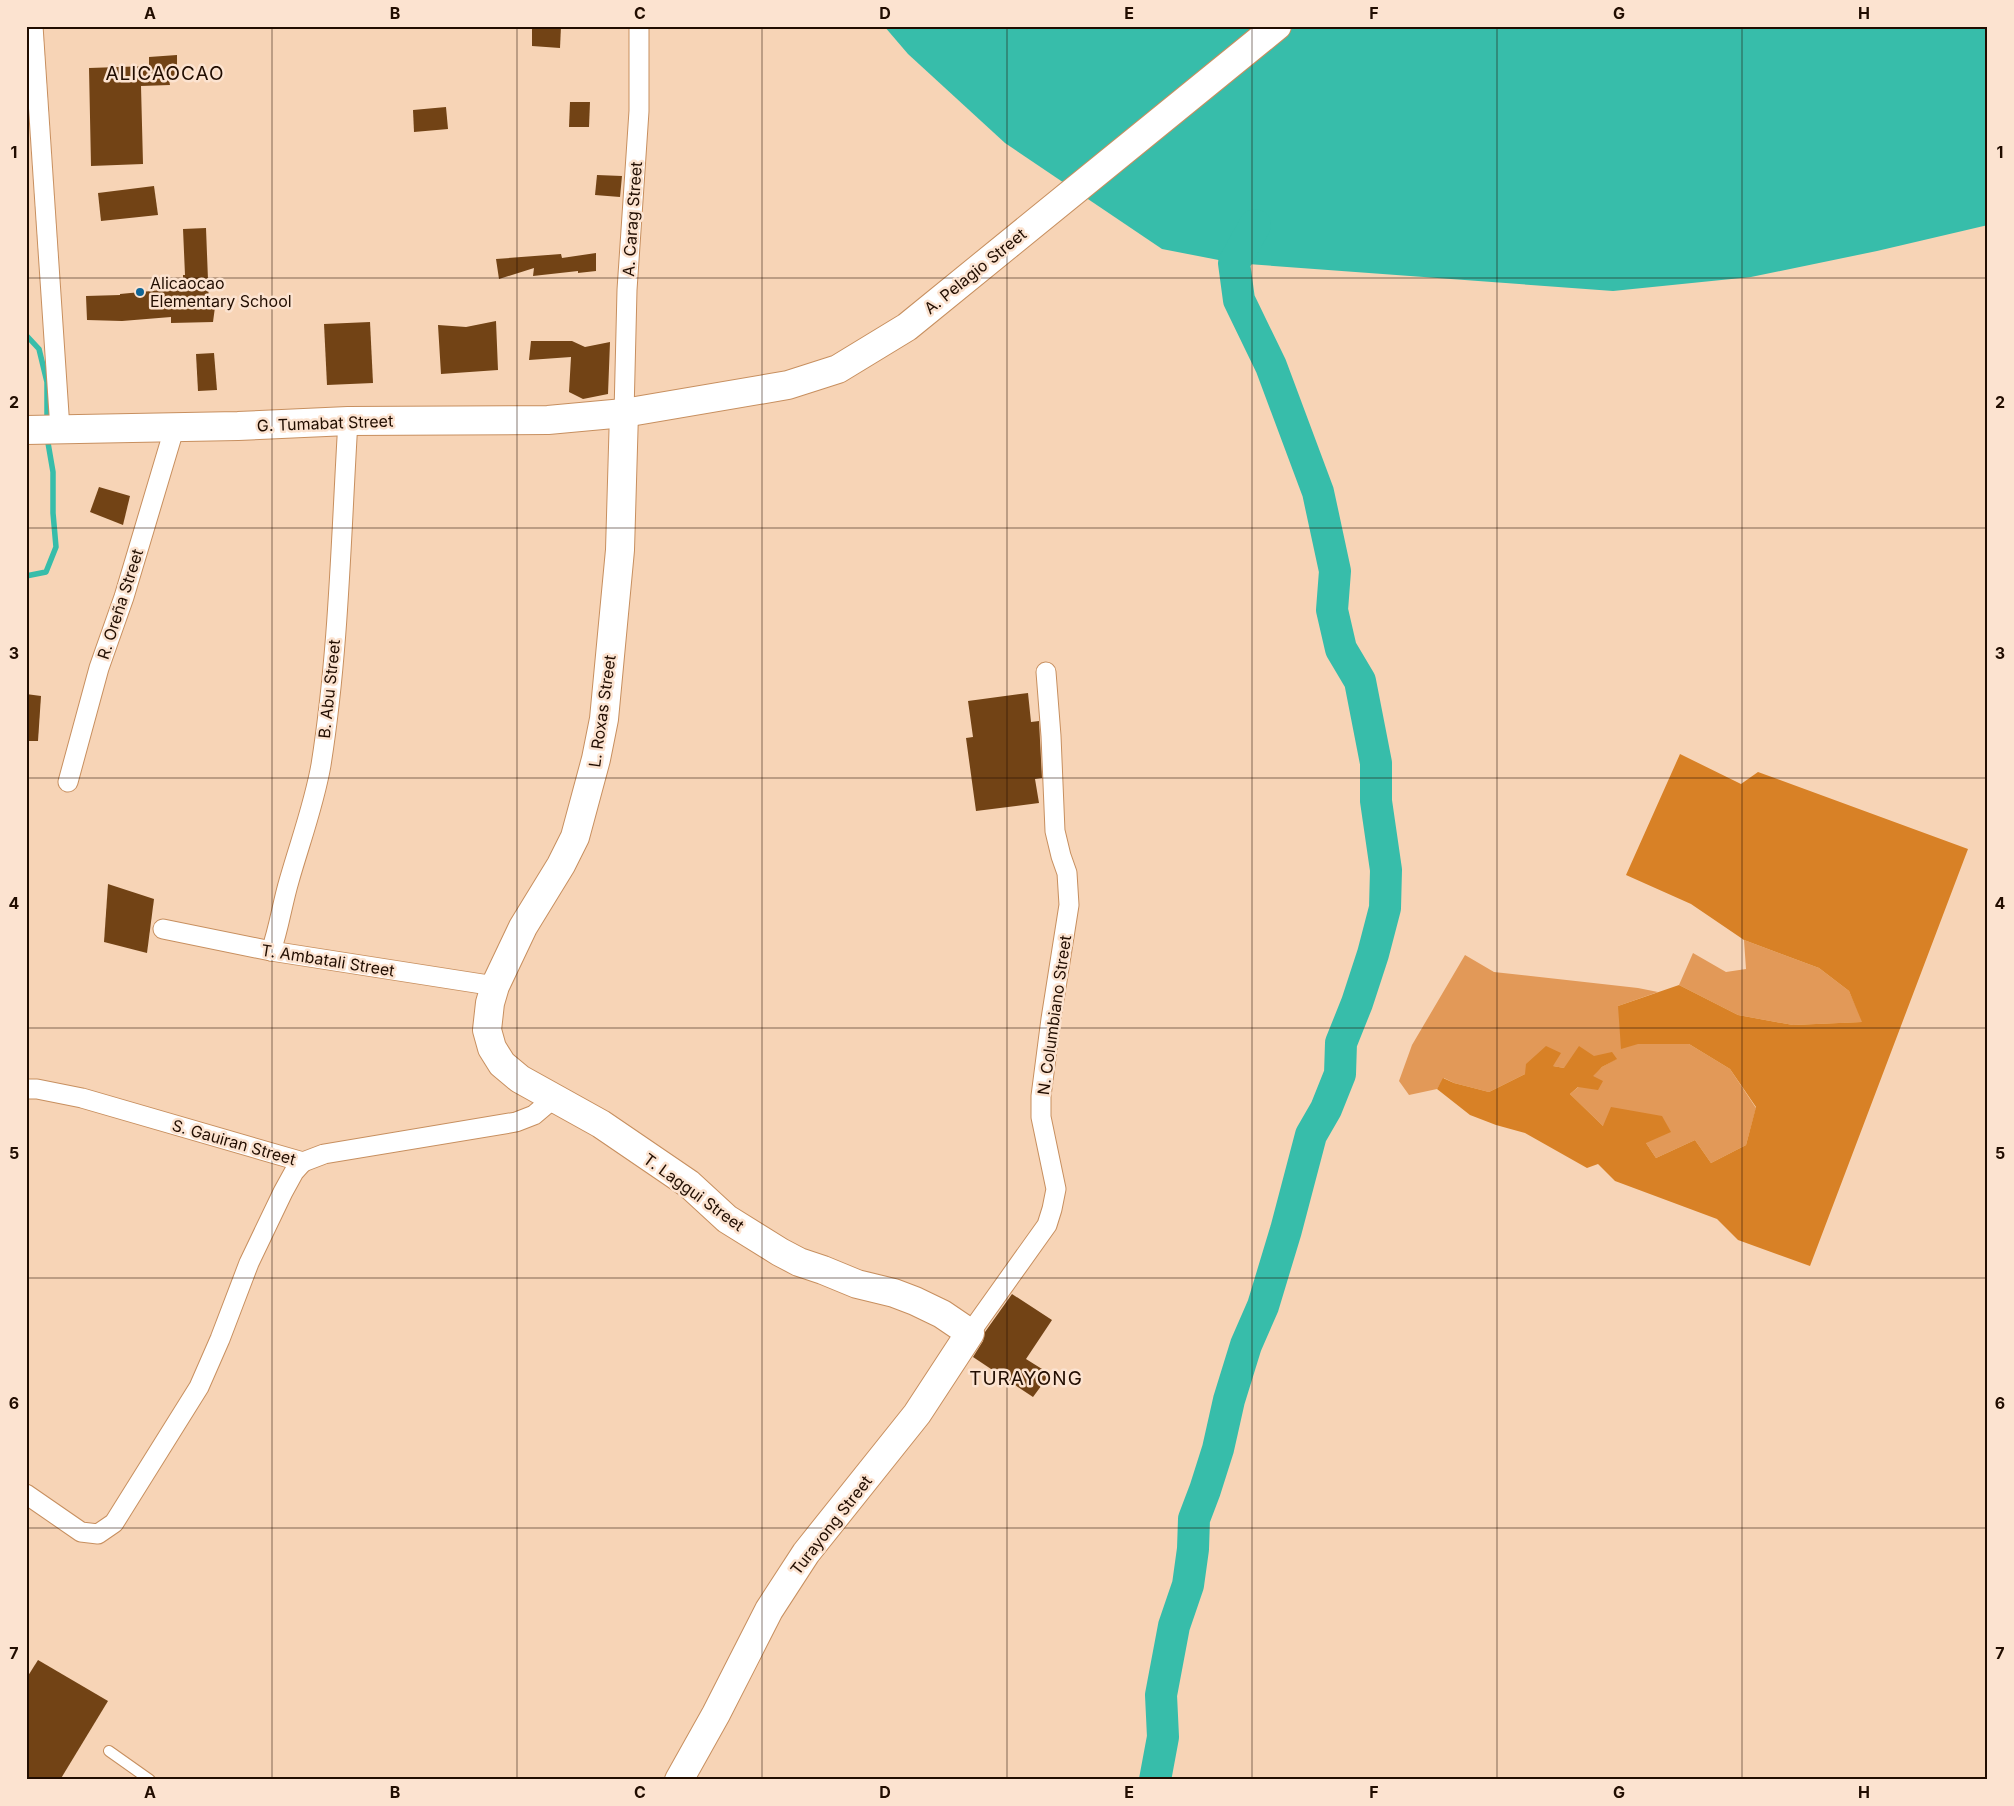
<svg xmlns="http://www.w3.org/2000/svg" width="2014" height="1806" font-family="Inter,sans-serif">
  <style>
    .green { fill: #e29958 }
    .forest { fill: #d88126 }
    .water { fill: #37bdaa }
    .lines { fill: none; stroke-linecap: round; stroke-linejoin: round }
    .stream { stroke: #37bdaa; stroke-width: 5.5 }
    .river { stroke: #37bdaa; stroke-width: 32 }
    .building { fill: #724315 }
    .lane-casing { stroke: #c78f5f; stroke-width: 12 }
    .street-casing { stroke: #c78f5f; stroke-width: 21 }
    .secondary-casing { stroke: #c78f5f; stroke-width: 30 }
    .lane { stroke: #fff; stroke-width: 10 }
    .street { stroke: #fff; stroke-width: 19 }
    .secondary { stroke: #fff; stroke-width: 28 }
    .grid { fill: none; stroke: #210d00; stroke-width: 1; stroke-opacity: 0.55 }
    .poi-dot { fill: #0f6596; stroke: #fce3d0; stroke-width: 2 }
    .labels { text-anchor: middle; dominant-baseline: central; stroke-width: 5; stroke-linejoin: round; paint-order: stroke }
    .street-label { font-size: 16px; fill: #210d00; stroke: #fce3d0 }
    .poi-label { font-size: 16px; fill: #210d00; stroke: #fce3d0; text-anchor: start }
    .quarter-label { font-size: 19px; letter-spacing: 1px; fill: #210d00; stroke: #fce3d0 }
    .neatline { fill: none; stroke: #210d00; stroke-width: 2 }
    .grid-label { font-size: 16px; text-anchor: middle; font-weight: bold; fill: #210d00 }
  </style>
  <rect width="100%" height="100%" fill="#f7d4b6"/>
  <!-- green -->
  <g class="green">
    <path d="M 1744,940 L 1819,968 L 1849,991 L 1863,1022 L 1793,1025 L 1738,1015 L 1679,985 L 1693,953 L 1726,972 L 1746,969 Z"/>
    <path d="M 1465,955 L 1494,972 L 1638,988 L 1658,992 L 1618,1006 L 1638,1044 L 1689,1044 L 1730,1069 L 1756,1108 L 1746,1145 L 1711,1163 L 1695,1140 L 1656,1158 L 1646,1143 L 1603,1126 L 1570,1094 L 1602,1067 L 1616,1059 L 1564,1068 L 1553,1066 L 1525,1074 L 1489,1092 L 1454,1083 L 1444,1078 L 1437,1089 L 1409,1095 L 1399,1081 L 1412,1045 Z"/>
  </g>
  <!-- forest -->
  <path class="forest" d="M 1680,754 L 1741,784 L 1758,772 L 1968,849 L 1810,1266 L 1738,1240 L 1717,1219 L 1615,1181 L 1598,1164 L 1587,1168 L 1525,1133 L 1496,1125 L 1470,1115 L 1437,1089 L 1443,1078 L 1454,1083 L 1489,1092 L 1525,1074 L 1526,1064 L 1546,1046 L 1561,1053 L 1553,1066 L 1564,1068 L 1579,1046 L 1594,1056 L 1612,1052 L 1617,1059 L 1602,1067 L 1593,1076 L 1603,1081 L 1598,1090 L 1578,1087 L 1570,1094 L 1603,1126 L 1611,1107 L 1662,1116 L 1671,1132 L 1646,1143 L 1656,1158 L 1695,1140 L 1711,1163 L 1746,1145 L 1756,1107 L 1730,1069 L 1689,1044 L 1638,1044 L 1621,1049 L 1618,1006 L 1679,985 L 1738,1015 L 1793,1025 L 1862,1022 L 1849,991 L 1819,968 L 1744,940 L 1691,904 L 1626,875 Z"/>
  <!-- water -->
  <path class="water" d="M 884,26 L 1988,26 L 1988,225 L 1877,251 L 1751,277 L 1613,291 L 1234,263 L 1162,249 L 1005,143 L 908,54 Z"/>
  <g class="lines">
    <!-- stream -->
    <g class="stream">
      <path d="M 26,335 L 39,349 L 47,382 L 47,423"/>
      <path d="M 26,576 L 46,572 L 56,547 L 53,513 L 53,472 L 47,437"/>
    </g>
    <!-- river -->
    <path class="river" d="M 1155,1780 L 1163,1737 L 1161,1695 L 1174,1626 L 1188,1585 L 1193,1549 L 1194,1519 L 1205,1490 L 1218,1449 L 1229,1400 L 1246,1345 L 1263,1306 L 1286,1230 L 1311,1135 L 1326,1109 L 1340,1074 L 1341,1043 L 1357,1003 L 1373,954 L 1385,908 L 1386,870 L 1376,801 L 1376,763 L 1360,681 L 1341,649 L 1332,610 L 1335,571 L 1318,492 L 1271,366 L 1239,300 L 1234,263 L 1255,225"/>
  </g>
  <!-- building -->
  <g class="building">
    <path d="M 532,26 L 561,26 L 560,48 L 532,46 Z"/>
    <path d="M 177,55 L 177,80 L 169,80 L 170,85 L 141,86 L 143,164 L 91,166 L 89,68 L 149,66 L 149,57 Z"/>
    <path d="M 570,102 L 590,102 L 589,127 L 569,127 Z"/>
    <path d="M 446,107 L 448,129 L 414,132 L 413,110 Z"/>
    <path d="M 597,175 L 622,176 L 620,197 L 595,195 Z"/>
    <path d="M 154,186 L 158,215 L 101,221 L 98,193 Z"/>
    <path d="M 206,228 L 209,306 L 215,307 L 213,322 L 171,323 L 171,317 L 122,321 L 87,320 L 86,296 L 120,295 L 120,294 L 183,288 L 183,275 L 185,275 L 183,229 Z"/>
    <path d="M 596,253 L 596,271 L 578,273 L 578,271 L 533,276 L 534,268 L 499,279 L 496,259 L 561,254 L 562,258 Z"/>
    <path d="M 496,321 L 498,370 L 441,374 L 438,325 L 466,327 Z"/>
    <path d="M 370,322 L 373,383 L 327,385 L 324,324 Z"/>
    <path d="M 531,341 L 572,341 L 585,347 L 610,342 L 608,394 L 583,399 L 569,392 L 571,357 L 529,360 Z"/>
    <path d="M 214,353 L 217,390 L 198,391 L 196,354 Z"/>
    <path d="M 99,487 L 130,496 L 123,525 L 90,512 Z"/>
    <path d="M 1028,693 L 1031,722 L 1039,721 L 1042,778 L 1035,779 L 1039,803 L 976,811 L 966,738 L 973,737 L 968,701 Z"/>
    <path d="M 26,694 L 41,696 L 38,741 L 26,741 Z"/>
    <path d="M 108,884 L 154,899 L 147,953 L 104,942 Z"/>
    <path d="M 1012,1294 L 1052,1320 L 1026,1359 L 1050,1374 L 1033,1397 L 973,1357 L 983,1341 L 985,1332 Z"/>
    <path d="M 38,1660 L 108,1701 L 60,1780 L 26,1780 L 26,1679 Z"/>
  </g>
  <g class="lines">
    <defs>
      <path id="lane" d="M 109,1751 L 150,1780"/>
      <g id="street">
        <path d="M 33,26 L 60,429"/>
        <path d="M 624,413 L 627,290 L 639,111 L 639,26"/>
        <path d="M 68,782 L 99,668 L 124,597 L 175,426"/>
        <path d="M 163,929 L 271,951 L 495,986"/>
        <path d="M 271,951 C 279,928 282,905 289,881 C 300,842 314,805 321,765 C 339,651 341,535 348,421"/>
        <path d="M 26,1089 L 37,1089 L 82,1098 L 303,1162 L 324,1154 L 516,1122 L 534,1115 L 554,1098"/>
        <path d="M 970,1333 L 1047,1225 L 1052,1209 L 1056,1189 L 1041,1117 L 1041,1096 L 1051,1019 L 1069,905 L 1067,873 L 1061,856 L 1055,831 L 1051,736 L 1046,672"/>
        <path d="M 26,1494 L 81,1532 L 98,1534 L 114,1523 L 199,1387 L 220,1339 L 249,1263 L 283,1192 L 294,1172 L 303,1162"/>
      </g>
      <g id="secondary">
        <path d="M 624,413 L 620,550 L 604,719 L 596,759 L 575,837 L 561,865 L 523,927 L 495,986 L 490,1003 L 487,1030 L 492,1048 L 502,1064 L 520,1079 L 601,1124 L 689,1184 L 727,1219 L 780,1252 L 799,1262 L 823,1270 L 857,1284 L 894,1293 L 915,1301 L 942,1314 L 970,1333 L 917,1414 L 806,1553 L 769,1610 L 716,1714 L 679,1780"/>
        <path d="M 26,430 L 238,426 L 348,421 L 548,420 L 624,413 L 788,385 L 838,369 L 907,327 L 1277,26"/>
      </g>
    </defs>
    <!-- lane casing -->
    <use href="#lane" class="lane-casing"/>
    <!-- street casing -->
    <use href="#street" class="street-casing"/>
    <!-- secondary casing -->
    <use href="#secondary" class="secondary-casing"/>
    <!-- lane -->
    <use href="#lane" class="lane"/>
    <!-- street -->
    <use href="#street" class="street"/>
    <!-- secondary -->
    <use href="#secondary" class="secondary"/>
  </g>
  <!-- grid -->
  <path class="grid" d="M 272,26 L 272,1780M 517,26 L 517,1780M 762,26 L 762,1780M 1007,26 L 1007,1780M 1252,26 L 1252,1780M 1497,26 L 1497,1780M 1742,26 L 1742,1780M 26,278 L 1988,278M 26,528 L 1988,528M 26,778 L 1988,778M 26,1028 L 1988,1028M 26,1278 L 1988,1278M 26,1528 L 1988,1528"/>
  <!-- markers -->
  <circle class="poi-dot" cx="140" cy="292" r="5"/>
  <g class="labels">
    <!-- street labels -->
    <g class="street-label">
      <text transform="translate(632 219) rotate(-86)">A. Carag Street</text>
      <text transform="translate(975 271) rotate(-39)">A. Pelagio Street</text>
      <text transform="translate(325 423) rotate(-2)">G. Tumabat Street</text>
      <text transform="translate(120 604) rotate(-72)">R. Oreña Street</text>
      <text transform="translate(329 689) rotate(-84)">B. Abu Street</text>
      <text transform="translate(602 711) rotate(-82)">L. Roxas Street</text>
      <text transform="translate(328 960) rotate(9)">T. Ambatali Street</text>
      <text transform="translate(1054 1015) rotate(-82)">N. Columbiano Street</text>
      <text transform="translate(234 1142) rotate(16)">S. Gauiran Street</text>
      <text transform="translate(694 1192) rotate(36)">T. Laggui Street</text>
      <text transform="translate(831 1525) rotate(-52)">Turayong Street</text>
    </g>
    <!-- poi labels -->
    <g class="poi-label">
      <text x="150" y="283">Alicaocao<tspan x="150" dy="18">Elementary School</tspan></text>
    </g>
    <!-- quarter labels -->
    <g class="quarter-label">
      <text x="165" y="73">ALICAOCAO</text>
      <text x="1026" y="1378">TURAYONG</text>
    </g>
  </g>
  <!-- border -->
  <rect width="2014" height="1806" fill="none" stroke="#fce3d0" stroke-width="55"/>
  <rect x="28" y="28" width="1958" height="1750" class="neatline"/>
  <g class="grid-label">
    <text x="150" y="19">A</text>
    <text x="395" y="19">B</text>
    <text x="640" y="19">C</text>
    <text x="885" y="19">D</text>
    <text x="1129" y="19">E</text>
    <text x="1374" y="19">F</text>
    <text x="1619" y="19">G</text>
    <text x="1864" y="19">H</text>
    <text x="14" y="158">1</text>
    <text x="2000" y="158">1</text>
    <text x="14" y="408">2</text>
    <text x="2000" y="408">2</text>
    <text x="14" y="659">3</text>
    <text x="2000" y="659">3</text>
    <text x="14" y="909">4</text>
    <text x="2000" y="909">4</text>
    <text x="14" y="1159">5</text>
    <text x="2000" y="1159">5</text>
    <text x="14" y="1409">6</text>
    <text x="2000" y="1409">6</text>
    <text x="14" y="1659">7</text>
    <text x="2000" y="1659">7</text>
    <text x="150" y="1798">A</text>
    <text x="395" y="1798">B</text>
    <text x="640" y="1798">C</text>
    <text x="885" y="1798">D</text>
    <text x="1129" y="1798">E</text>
    <text x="1374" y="1798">F</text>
    <text x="1619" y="1798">G</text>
    <text x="1864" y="1798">H</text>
  </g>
</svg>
